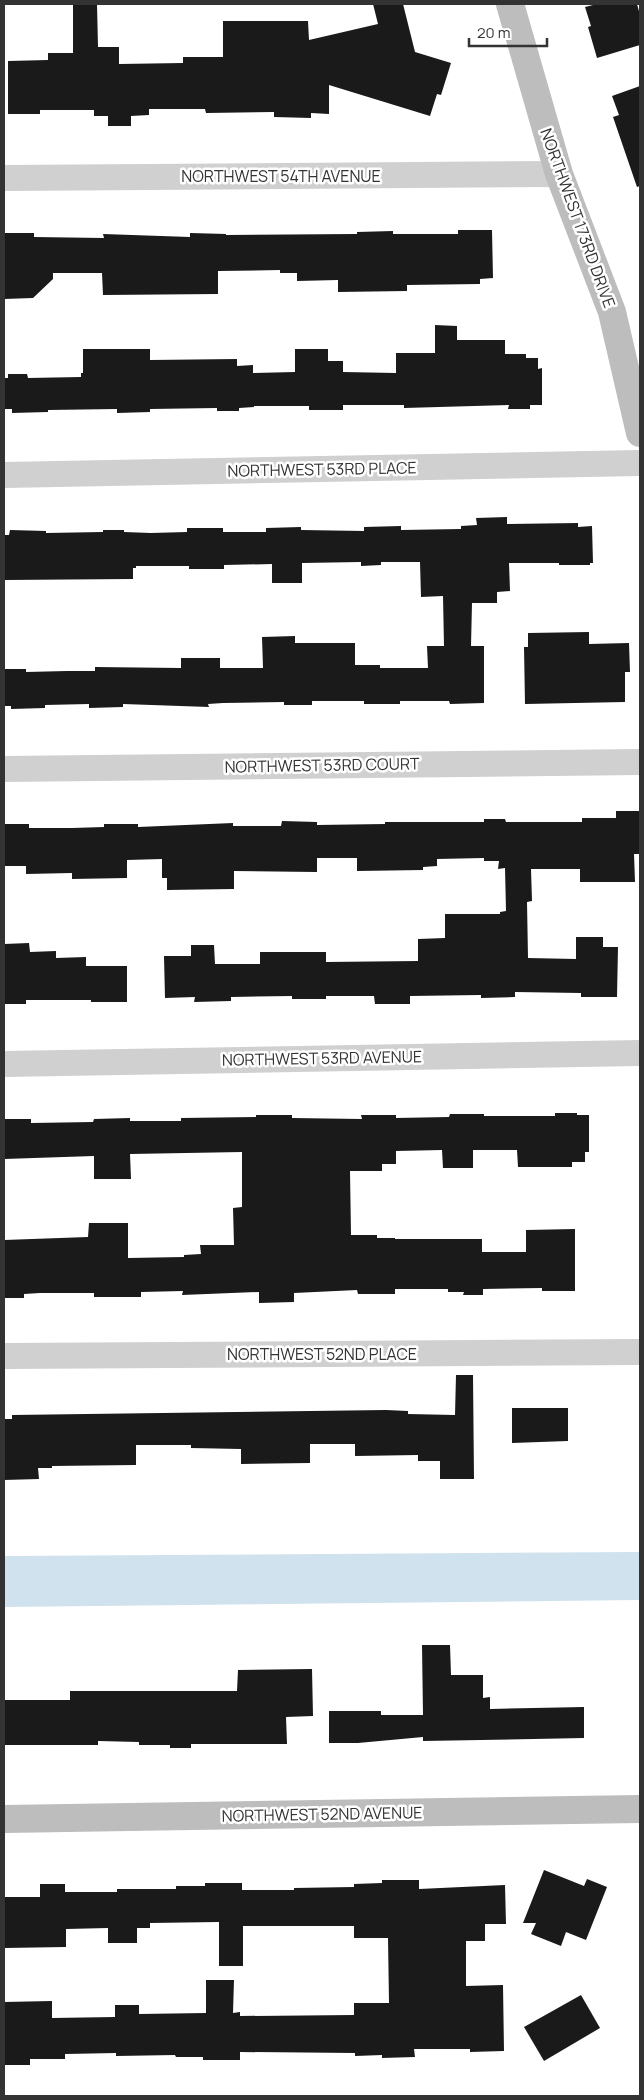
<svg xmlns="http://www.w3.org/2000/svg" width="644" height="2100" font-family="Manrope,sans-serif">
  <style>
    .water { fill: #cfe2ee }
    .building { fill: #1a1a1a }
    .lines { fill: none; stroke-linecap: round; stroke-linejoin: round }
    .street { stroke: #d0d0d0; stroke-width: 26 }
    .secondary { stroke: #bdbdbd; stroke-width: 28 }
    .labels { text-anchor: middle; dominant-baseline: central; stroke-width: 5; stroke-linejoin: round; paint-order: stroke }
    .street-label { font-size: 16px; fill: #333; stroke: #fff }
  </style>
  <rect width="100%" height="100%" fill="#fff"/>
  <!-- water -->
  <path class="water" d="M 640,1552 L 640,1600 L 4,1607 L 4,1556 Z"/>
  <!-- building -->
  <g class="building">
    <path d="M 73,4 L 97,4 L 98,47 L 119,47 L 119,64 L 183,63 L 183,57 L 223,57 L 223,21 L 308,21 L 309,40 L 378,24 L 373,4 L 403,4 L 415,52 L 451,63 L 441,95 L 437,94 L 430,116 L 329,85 L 329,114 L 311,113 L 311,118 L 274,117 L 274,112 L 206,113 L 205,109 L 149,109 L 149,115 L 131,116 L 131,126 L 108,126 L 108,116 L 94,116 L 94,110 L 40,110 L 40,114 L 8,114 L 8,61 L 48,60 L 48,53 L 73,53 Z"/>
    <path d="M 597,4 L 637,4 L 640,15 L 640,45 L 597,58 L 588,27 L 591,26 L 585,7 Z"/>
    <path d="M 640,86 L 640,186 L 637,187 L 613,117 L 619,115 L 612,96 Z"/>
    <path d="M 458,230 L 492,230 L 493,278 L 480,279 L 480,284 L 407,285 L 407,291 L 338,292 L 338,280 L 297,281 L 297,273 L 280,273 L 280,270 L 218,271 L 218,294 L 103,295 L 102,273 L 53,273 L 53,279 L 33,298 L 4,299 L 4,233 L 34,233 L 34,237 L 104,238 L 103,234 L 190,237 L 190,233 L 226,234 L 226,235 L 357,234 L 357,232 L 393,231 L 393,234 L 458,234 Z"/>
    <path d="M 435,325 L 457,326 L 457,340 L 505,340 L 505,354 L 526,354 L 526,358 L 538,358 L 538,369 L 542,368 L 542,405 L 530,405 L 530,409 L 508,409 L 509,405 L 404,408 L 404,405 L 343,405 L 343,410 L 309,410 L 309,406 L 254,406 L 254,407 L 239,408 L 239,411 L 217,411 L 217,408 L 150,409 L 150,412 L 117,413 L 117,409 L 48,410 L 48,412 L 12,413 L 12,409 L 4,409 L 4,378 L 8,378 L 8,374 L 27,374 L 28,378 L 81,377 L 81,373 L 83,373 L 83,349 L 150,349 L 150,360 L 237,359 L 237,366 L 253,365 L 253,373 L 295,372 L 295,349 L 328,349 L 328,361 L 343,361 L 343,372 L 396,373 L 396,353 L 435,353 Z"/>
    <path d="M 507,517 L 507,524 L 578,523 L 578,527 L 592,526 L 593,563 L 590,563 L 590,565 L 559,565 L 559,563 L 509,563 L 510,591 L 497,592 L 497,603 L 472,603 L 471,646 L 484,646 L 484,703 L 450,704 L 449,701 L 400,701 L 400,704 L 364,704 L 364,701 L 312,701 L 312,705 L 284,705 L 284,702 L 223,703 L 208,704 L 209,707 L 123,704 L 123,707 L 89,708 L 89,704 L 45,705 L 45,708 L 11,709 L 11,706 L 4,706 L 4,669 L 26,669 L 26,672 L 67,671 L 95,671 L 95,667 L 181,668 L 181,658 L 220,658 L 220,668 L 263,668 L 262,637 L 295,636 L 295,643 L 355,643 L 355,665 L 380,665 L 380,668 L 428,668 L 427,646 L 444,646 L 443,596 L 421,597 L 420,562 L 381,562 L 381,565 L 361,566 L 361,562 L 302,563 L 302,583 L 272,583 L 272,564 L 224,565 L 224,569 L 189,569 L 189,566 L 136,566 L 136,568 L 133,568 L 133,579 L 4,580 L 4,535 L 9,535 L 10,530 L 46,531 L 46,533 L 103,532 L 103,530 L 124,530 L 124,532 L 151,533 L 187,532 L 187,528 L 223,528 L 223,532 L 266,532 L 266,528 L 301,527 L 301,530 L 364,531 L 364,527 L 401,526 L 401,530 L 461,529 L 461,526 L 477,525 L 476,518 Z"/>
    <path d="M 589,632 L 589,644 L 629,643 L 630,672 L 625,672 L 625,702 L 525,704 L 524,647 L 528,647 L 528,633 Z"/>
    <path d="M 616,811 L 640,811 L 640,854 L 634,854 L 635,882 L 580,882 L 580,869 L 531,869 L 532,901 L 527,902 L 528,958 L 576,959 L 576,937 L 603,937 L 603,947 L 618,947 L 617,997 L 581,997 L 581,993 L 515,992 L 515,997 L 481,998 L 481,995 L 410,996 L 410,1004 L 375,1004 L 374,996 L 326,996 L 326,999 L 292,999 L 292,996 L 231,997 L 231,1001 L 194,1002 L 195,997 L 165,998 L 164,956 L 191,956 L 191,945 L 214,945 L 215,964 L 260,964 L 260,952 L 326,952 L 326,962 L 418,961 L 418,939 L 445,938 L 445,914 L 500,914 L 500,912 L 506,911 L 505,868 L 498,869 L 499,861 L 484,861 L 484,858 L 437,859 L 437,866 L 423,867 L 423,870 L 357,871 L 357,858 L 317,858 L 317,872 L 234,871 L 234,889 L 167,890 L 167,878 L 162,878 L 162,859 L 127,860 L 127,878 L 72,879 L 72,873 L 26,874 L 26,866 L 4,866 L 4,824 L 29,824 L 29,828 L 72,828 L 104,827 L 104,824 L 138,824 L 138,827 L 233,823 L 233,826 L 281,826 L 282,821 L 317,822 L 317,825 L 385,824 L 385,822 L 484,822 L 484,819 L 505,819 L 506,822 L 582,822 L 582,818 L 616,818 Z"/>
    <path d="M 29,943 L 30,952 L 56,951 L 56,958 L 86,957 L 86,966 L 127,966 L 127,1002 L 91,1002 L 91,1000 L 26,1000 L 26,1004 L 4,1004 L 4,944 Z"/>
    <path d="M 555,1113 L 577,1113 L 577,1115 L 589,1115 L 589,1152 L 585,1152 L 585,1162 L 572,1162 L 572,1167 L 518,1167 L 517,1150 L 473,1150 L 473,1168 L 443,1168 L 442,1150 L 396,1151 L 396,1164 L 382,1164 L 382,1171 L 350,1171 L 351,1235 L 377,1235 L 377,1238 L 395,1238 L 395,1239 L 482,1239 L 482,1252 L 526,1252 L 526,1230 L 575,1229 L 575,1291 L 542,1291 L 542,1288 L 483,1289 L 483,1295 L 463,1295 L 464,1292 L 448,1292 L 448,1289 L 395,1289 L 395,1294 L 358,1294 L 357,1290 L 294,1293 L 294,1302 L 259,1303 L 259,1292 L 182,1295 L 183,1291 L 141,1292 L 141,1297 L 94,1297 L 94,1293 L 40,1293 L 24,1294 L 24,1298 L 4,1298 L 4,1240 L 88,1237 L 89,1223 L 128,1223 L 128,1258 L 184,1257 L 184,1255 L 201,1254 L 200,1245 L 234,1245 L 233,1208 L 242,1207 L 242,1152 L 130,1154 L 131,1179 L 94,1179 L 94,1156 L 4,1159 L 4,1119 L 31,1119 L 31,1123 L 93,1122 L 94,1119 L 130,1118 L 130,1121 L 181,1121 L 181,1118 L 256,1117 L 256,1115 L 292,1115 L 292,1118 L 362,1119 L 361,1115 L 396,1115 L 396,1118 L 449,1117 L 450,1114 L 484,1114 L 484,1116 L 555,1116 Z"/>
    <path d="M 456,1375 L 473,1375 L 474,1479 L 440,1479 L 440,1461 L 418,1461 L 418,1455 L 355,1456 L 355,1444 L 310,1444 L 310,1463 L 241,1464 L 241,1449 L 191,1448 L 191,1445 L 136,1445 L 136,1465 L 52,1466 L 52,1468 L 38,1468 L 39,1479 L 4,1480 L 4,1419 L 12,1419 L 12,1415 L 386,1410 L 408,1411 L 408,1414 L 455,1415 Z"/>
    <path d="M 512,1408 L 568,1408 L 568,1441 L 512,1443 Z"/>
    <path d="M 422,1645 L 450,1645 L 451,1675 L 483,1675 L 483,1698 L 490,1697 L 490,1709 L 584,1707 L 584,1738 L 423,1741 L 423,1737 L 358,1743 L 329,1743 L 329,1711 L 381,1711 L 381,1715 L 423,1715 Z"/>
    <path d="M 312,1669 L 313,1716 L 286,1717 L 287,1744 L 191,1744 L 191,1748 L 170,1748 L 170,1745 L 139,1745 L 139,1742 L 98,1741 L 98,1745 L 4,1745 L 4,1700 L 70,1700 L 70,1691 L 237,1691 L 238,1670 Z"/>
    <path d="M 544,1870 L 584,1886 L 587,1879 L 607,1887 L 586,1940 L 566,1932 L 561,1946 L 531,1934 L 536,1923 L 523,1923 Z"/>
    <path d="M 382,1880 L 419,1880 L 419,1889 L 505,1885 L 506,1924 L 485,1924 L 485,1941 L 466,1941 L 466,1986 L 503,1985 L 504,2051 L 470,2052 L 470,2049 L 414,2049 L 415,2057 L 382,2058 L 382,2055 L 355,2056 L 355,2053 L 240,2052 L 240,2060 L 203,2060 L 203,2057 L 176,2057 L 175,2055 L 116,2056 L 116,2053 L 65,2054 L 65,2059 L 30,2059 L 30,2065 L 4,2065 L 4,2002 L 52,2001 L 52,2018 L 115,2017 L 115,2005 L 139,2005 L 139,2014 L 206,2013 L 206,1980 L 234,1980 L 233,2013 L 240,2012 L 240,2016 L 354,2015 L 354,2003 L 389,2003 L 388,1938 L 354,1938 L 354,1926 L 243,1926 L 243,1966 L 219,1966 L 219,1922 L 150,1923 L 150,1928 L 137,1928 L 137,1943 L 108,1943 L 108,1928 L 66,1929 L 66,1947 L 4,1948 L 4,1897 L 40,1897 L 40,1884 L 65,1884 L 65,1892 L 117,1892 L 117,1889 L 176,1889 L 176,1886 L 205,1886 L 205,1883 L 242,1883 L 242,1890 L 294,1890 L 294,1888 L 354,1887 L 354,1884 L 382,1883 Z"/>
    <path d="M 581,1995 L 600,2028 L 544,2061 L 524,2027 Z"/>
  </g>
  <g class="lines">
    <!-- street -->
    <g class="street">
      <path d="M 4,178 L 559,174"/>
      <path d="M 4,475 L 640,463"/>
      <path d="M 4,769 L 640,762"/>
      <path d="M 4,1064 L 640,1053"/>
      <path d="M 4,1356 L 640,1352"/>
    </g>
    <!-- secondary -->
    <g class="secondary">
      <path d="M 510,4 L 559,174 L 612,312 L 640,433"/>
      <path d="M 4,1819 L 640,1809"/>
    </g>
  </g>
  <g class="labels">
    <!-- street labels -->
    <g class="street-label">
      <text x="281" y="176">NORTHWEST 54TH AVENUE</text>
      <text transform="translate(578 218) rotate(70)">NORTHWEST 173RD DRIVE</text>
      <text transform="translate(322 469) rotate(-1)">NORTHWEST 53RD PLACE</text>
      <text transform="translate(322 765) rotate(-1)">NORTHWEST 53RD COURT</text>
      <text transform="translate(322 1058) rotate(-1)">NORTHWEST 53RD AVENUE</text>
      <text x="322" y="1354">NORTHWEST 52ND PLACE</text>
      <text transform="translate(322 1814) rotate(-1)">NORTHWEST 52ND AVENUE</text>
    </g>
  </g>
  <!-- border -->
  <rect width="644" height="2100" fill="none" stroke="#333333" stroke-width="10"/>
  <!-- scale -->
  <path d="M469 38v8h78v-8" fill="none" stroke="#333333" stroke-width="2.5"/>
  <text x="477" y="38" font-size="15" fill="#333333" stroke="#ffffff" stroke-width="4" paint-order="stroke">20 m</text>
</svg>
